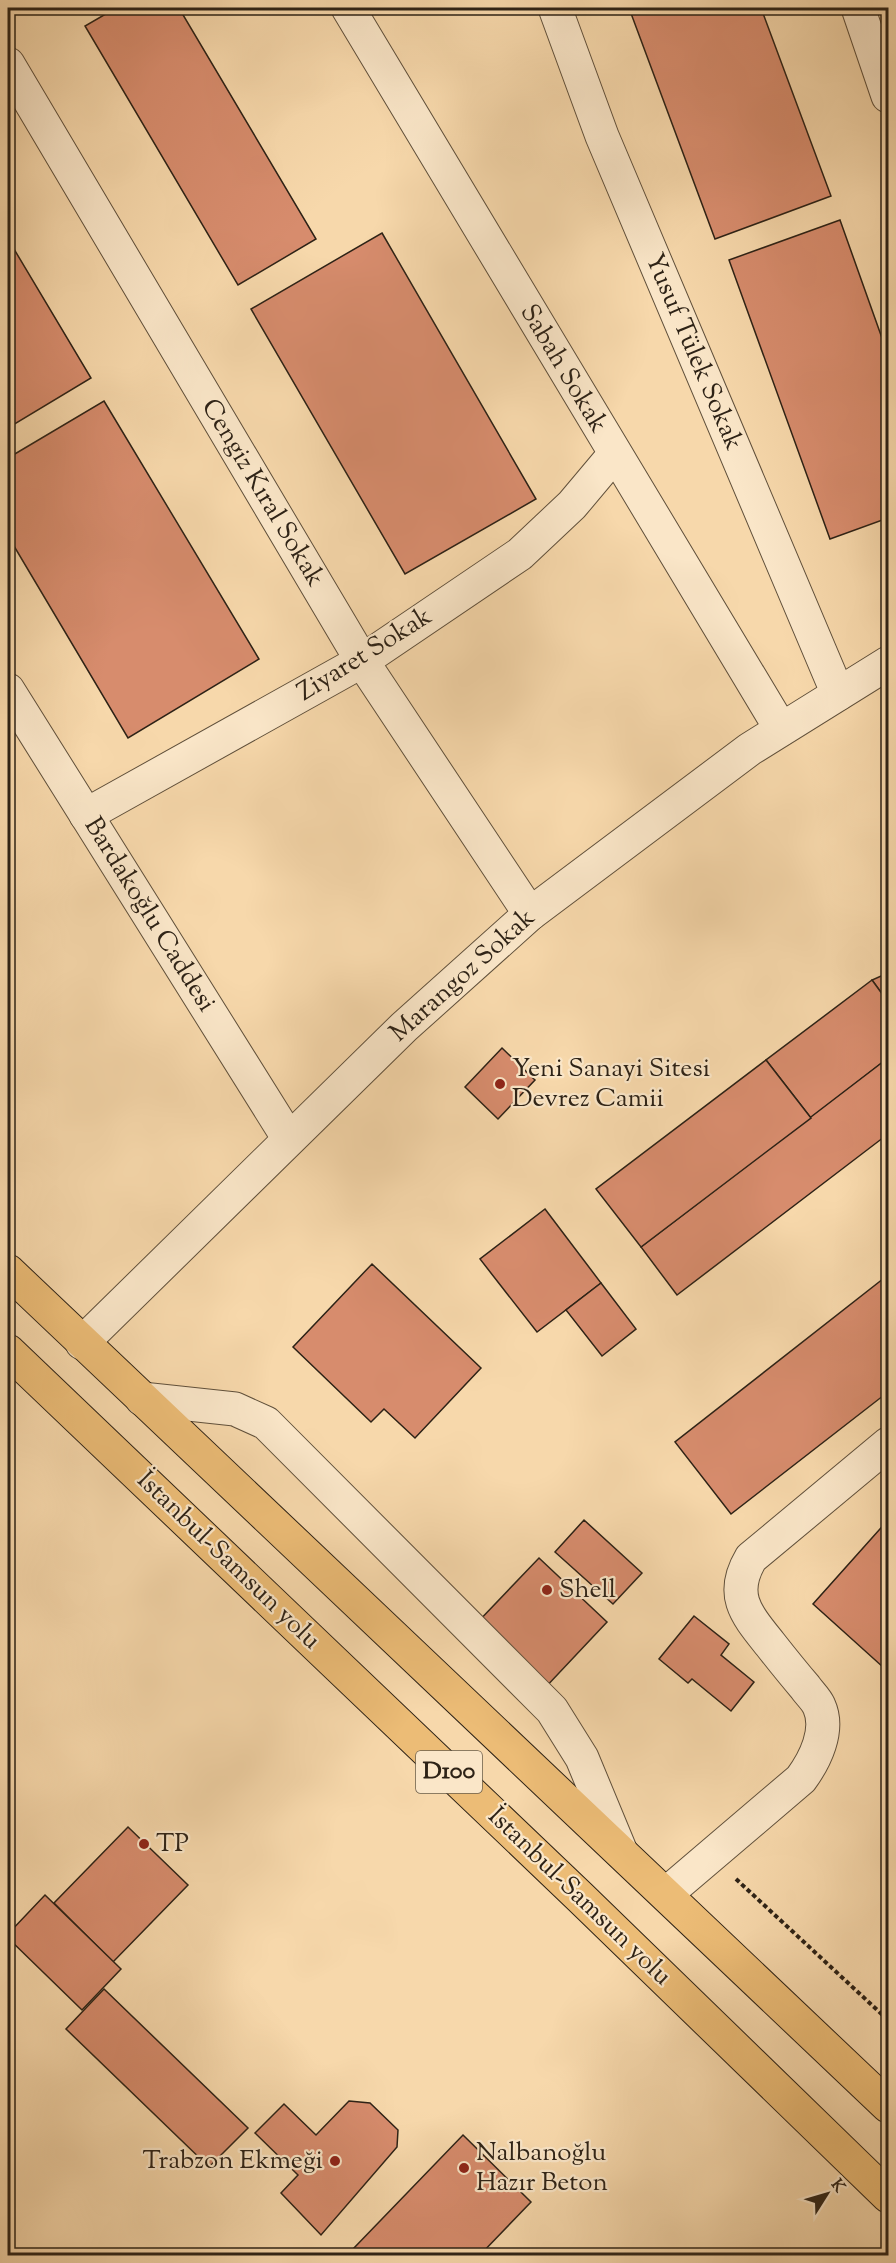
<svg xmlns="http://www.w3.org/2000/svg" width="896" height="2263" font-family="'Sorts Mill Goudy',serif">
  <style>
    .building { fill: #d78c6d; stroke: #2d2216; stroke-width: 1.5 }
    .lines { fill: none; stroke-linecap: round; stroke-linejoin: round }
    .minor-casing { stroke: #60503b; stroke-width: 35 }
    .highway-casing { stroke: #2d2216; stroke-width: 35 }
    .path { stroke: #2d2216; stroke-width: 4; stroke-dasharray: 4.5 3; stroke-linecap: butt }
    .minor { stroke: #fae6c8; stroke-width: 33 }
    .highway { stroke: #ecbc76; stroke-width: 33 }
    .poi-dot { fill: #8f2418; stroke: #fae6c8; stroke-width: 2 }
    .labels { text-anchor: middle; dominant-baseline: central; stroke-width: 4.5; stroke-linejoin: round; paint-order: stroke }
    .shield { fill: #fae6c8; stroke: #6a5d4b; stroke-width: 1.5 }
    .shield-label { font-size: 24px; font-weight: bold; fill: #2d2216 }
    .street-label { font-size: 26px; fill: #2d2216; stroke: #fae6c8 }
    .poi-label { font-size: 26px; fill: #2d2216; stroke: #fae6c8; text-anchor: start }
  </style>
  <rect width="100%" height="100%" fill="#f7d8ab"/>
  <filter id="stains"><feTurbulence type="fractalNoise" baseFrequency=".00333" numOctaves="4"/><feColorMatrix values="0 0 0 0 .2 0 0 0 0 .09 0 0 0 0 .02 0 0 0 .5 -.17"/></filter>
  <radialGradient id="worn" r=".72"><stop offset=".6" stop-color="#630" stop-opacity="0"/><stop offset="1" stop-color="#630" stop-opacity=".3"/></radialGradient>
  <!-- building -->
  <g class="building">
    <path d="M 116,8 L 179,8 L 316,239 L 238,285 L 85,26 Z"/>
    <path d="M 629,8 L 761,8 L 831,196 L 715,239 Z"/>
    <path d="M 840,220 L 888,355 L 888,518 L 830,539 L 729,260 Z"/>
    <path d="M 382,233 L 536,499 L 405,574 L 251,309 Z"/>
    <path d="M 8,239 L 91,378 L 8,428 Z"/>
    <path d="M 104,401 L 259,659 L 128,738 L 8,536 L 8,458 Z"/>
    <path d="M 888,973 L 888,1002 L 872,980 Z"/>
    <path d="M 872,980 L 888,1002 L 888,1058 L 811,1118 L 766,1060 Z"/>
    <path d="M 502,1048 L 535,1080 L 498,1119 L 465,1087 Z"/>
    <path d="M 888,1058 L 888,1134 L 677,1295 L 641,1247 Z"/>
    <path d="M 766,1060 L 811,1118 L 641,1247 L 596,1189 Z"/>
    <path d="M 545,1209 L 601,1283 L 537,1332 L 480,1259 Z"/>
    <path d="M 372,1264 L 481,1368 L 415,1438 L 384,1409 L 371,1422 L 293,1347 Z"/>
    <path d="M 888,1275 L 888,1392 L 731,1514 L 675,1442 Z"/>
    <path d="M 601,1283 L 636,1329 L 602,1356 L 566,1310 Z"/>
    <path d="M 584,1520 L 642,1573 L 613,1604 L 555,1552 Z"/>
    <path d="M 888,1520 L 888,1663 L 884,1668 L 813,1604 Z"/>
    <path d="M 539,1558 L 607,1622 L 543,1690 L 475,1625 Z"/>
    <path d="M 694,1616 L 729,1644 L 721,1655 L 754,1682 L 731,1711 L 692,1679 L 688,1683 L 659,1659 Z"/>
    <path d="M 128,1827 L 188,1885 L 113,1962 L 54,1903 Z"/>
    <path d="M 45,1895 L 121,1969 L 82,2010 L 8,1938 L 8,1934 Z"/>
    <path d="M 104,1989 L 248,2128 L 209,2167 L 66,2029 Z"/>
    <path d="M 349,2101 L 370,2103 L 398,2130 L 397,2147 L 321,2235 L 281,2193 L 298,2175 L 255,2133 L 284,2104 L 316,2135 Z"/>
    <path d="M 463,2135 L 531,2202 L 479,2256 L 360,2256 L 353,2249 Z"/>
  </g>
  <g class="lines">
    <defs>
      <g id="minor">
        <path d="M 348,8 L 781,729"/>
        <path d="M 555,8 L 602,136 L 838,694"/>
        <path d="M 858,8 L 888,96"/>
        <path d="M 8,64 L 362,661 L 530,914"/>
        <path d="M 8,690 L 289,1139"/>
        <path d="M 86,815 L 362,661 L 520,554 L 572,505 L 614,455"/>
        <path d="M 82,1343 L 404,1027 L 530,914 L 750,749 L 888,663"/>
        <path d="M 142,1399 L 235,1409 L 266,1423 L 552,1710 L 582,1758 L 621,1852"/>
        <path d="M 666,1894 L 801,1779 C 815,1760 830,1730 819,1706 C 816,1699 809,1693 805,1687 C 793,1673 781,1658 770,1644 C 746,1614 729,1595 751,1558 L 888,1444"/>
      </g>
      <g id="highway">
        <path d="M 8,1271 L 888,2106"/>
        <path d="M 8,1351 L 580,1897 L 888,2196"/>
      </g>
    </defs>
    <!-- minor casing -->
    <use href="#minor" class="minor-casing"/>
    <!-- highway casing -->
    <use href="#highway" class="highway-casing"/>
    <!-- path -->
    <path class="path" d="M 736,1879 L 888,2020"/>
    <!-- minor -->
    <use href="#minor" class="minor"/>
    <!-- highway -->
    <use href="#highway" class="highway"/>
  </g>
  <!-- markers -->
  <g class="poi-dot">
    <circle cx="500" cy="1084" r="6"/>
    <circle cx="547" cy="1590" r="6"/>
    <circle cx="144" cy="1844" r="6"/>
    <circle cx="335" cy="2161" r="6"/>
    <circle cx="464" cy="2168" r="6"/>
  </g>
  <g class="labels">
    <!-- shield labels -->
    <rect class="shield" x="416" y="1751" width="66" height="42" rx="4.5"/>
    <g class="shield-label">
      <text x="449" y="1772">D100</text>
    </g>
    <!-- street labels -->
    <g class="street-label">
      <text transform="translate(693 352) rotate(67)">Yusuf Tülek Sokak</text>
      <text transform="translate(563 369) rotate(59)">Sabah Sokak</text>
      <text transform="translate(262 493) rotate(59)">Cengiz Kıral Sokak</text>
      <text transform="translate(365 655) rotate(-32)">Ziyaret Sokak</text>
      <text transform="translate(149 915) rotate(58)">Bardakoğlu Caddesi</text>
      <text transform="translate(463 976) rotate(-42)">Marangoz Sokak</text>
      <text transform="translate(228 1561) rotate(44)">İstanbul-Samsun yolu</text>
      <text transform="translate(579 1897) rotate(44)">İstanbul-Samsun yolu</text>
    </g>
    <!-- poi labels -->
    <g class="poi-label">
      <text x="512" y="1069">Yeni Sanayi Sitesi<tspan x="512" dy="30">Devrez Camii</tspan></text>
      <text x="559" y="1590">Shell</text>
      <text x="156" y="1844">TP</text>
      <text x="476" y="2153">Nalbanoğlu<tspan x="476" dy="30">Hazır Beton</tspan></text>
      <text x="323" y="2161" text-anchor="end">Trabzon Ekmeği</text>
    </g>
  </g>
  <!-- margin -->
  <rect width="896" height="2263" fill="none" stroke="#f7d8ab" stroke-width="30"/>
  <rect x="9" y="9" width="878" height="2245" fill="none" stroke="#2d2216" stroke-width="3"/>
  <rect x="15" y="15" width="866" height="2233" fill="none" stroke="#2d2216" stroke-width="1.5"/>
  <!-- north arrow -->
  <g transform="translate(827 2194) rotate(53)" stroke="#fae6c8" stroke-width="4.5" paint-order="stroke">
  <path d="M0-4.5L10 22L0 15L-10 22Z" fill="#2d2216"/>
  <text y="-9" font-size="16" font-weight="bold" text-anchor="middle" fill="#2d2216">K</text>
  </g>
  <rect width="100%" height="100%" filter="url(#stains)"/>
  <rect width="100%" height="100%" fill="url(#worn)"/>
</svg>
